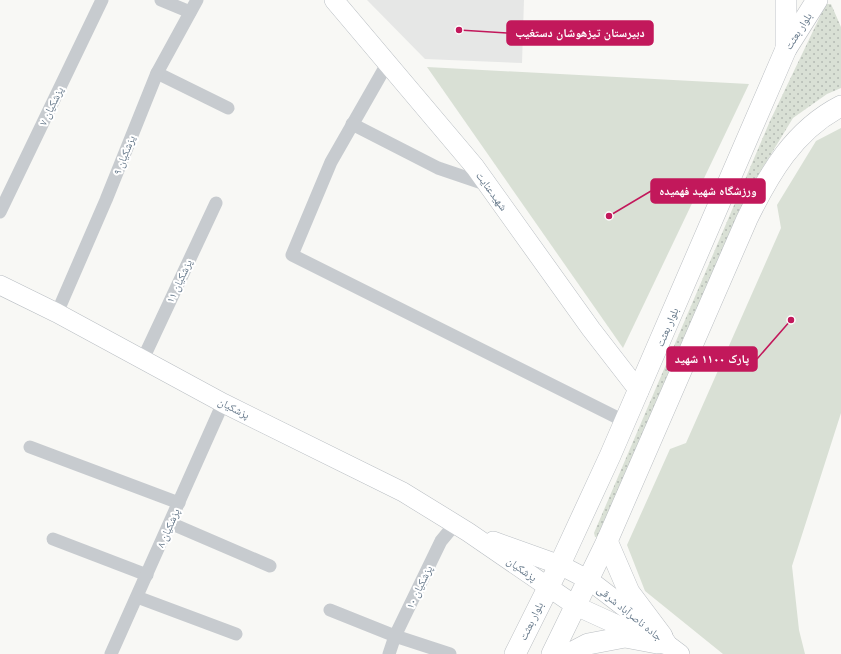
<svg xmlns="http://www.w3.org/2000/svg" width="841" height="654" font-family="Mulish,'Noto Naskh Arabic',sans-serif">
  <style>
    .built { fill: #e6e7e6 }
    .grass { fill: url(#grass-dots) }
    .park { fill: #d9e0d5 }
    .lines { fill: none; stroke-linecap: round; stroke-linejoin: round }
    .secondary-casing { stroke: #b9bec3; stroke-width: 20 }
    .primary-casing { stroke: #babec2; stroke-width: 22 }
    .street { stroke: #c7cbcf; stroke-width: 13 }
    .secondary { stroke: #fff; stroke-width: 19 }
    .primary { stroke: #fff; stroke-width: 21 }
    .labels { text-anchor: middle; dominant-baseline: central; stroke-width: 4; stroke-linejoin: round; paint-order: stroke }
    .street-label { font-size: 11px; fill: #647789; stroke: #fff }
    .leader { fill: none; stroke: #c2185b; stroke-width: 1.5 }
    .callout-dot { fill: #c2185b; stroke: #fff; stroke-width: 1.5 }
    .callout { fill: #c2185b; stroke: #c2185b; stroke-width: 1.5 }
    .callout-label { font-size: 12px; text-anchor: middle; font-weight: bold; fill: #fff }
  </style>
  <defs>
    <pattern id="grass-dots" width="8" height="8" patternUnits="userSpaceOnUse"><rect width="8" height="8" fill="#d9e0d5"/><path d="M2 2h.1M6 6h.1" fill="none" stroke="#b4bab3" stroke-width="1.8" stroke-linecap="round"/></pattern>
  </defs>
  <rect width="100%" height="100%" fill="#f8f8f5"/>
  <!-- built -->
  <path class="built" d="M 367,0 L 524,0 L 522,63 L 425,59 Z"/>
  <!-- grass -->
  <path class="grass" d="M 826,4 L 831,4 L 841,27 L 841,88 L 827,94 L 793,118 L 756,179 L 599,537 L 595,537 L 594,533 L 770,121 Z"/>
  <!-- park -->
  <g class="park">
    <path d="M 427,67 L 749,84 L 623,348 Z"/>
    <path d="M 841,128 L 841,413 L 792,566 L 799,630 L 805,654 L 723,654 L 645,591 L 627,545 L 670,449 L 686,443 L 781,228 L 777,205 L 816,141 Z"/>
  </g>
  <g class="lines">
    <defs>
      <g id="secondary">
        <path d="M 334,0 L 475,167 L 591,329 L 639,391"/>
        <path d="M 0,285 L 57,313 L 223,403 L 403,492 L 468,532 L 576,606 L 657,643 L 668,645"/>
        <path d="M 493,541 L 560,565 L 589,580 L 662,636 L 668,645 L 680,654"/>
      </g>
      <g id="primary">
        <path d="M 786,0 L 786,49"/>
        <path d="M 607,541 L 629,592 L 662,636"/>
        <path d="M 515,654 L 561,562 L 610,456 L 786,49 L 817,0"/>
        <path d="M 552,654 L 607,541 L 747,219 C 769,174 794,130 841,106"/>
        <path d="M 569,654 L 588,644 L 625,637 L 657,643"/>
      </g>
    </defs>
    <!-- secondary casing -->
    <use href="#secondary" class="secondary-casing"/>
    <!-- primary casing -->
    <use href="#primary" class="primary-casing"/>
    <!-- street -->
    <g class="street">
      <path d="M 161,0 L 190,12"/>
      <path d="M 387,64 L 331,162 L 292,255 L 626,422"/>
      <path d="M 157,73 L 228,108"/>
      <path d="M 352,124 L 438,168 L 488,185"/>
      <path d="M 0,212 L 102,0"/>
      <path d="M 57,313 L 106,200 L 157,73 L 197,0"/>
      <path d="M 143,359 L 216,203"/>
      <path d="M 30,447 L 179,503"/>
      <path d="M 170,523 L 270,566"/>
      <path d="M 53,539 L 147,575"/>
      <path d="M 137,597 L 236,634"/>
      <path d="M 330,610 L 395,636 L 450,654"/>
      <path d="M 111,654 L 223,403"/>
      <path d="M 389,654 L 395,636 L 441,541 L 455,524"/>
    </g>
    <!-- secondary -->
    <use href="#secondary" class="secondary"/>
    <!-- primary -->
    <use href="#primary" class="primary"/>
  </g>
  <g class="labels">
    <!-- street labels -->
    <g class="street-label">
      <text transform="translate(798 31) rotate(-58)">بلوار بعثت</text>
      <text transform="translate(51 106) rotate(-64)">پزشکیان ۷</text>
      <text transform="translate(124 155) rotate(-68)">پزشکیان ۹</text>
      <text transform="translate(492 191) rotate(54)">شهیدعنایت</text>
      <text transform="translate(179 281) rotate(-65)">پزشکیان ۱۱</text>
      <text transform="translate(667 327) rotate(-67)">بلوار بعثت</text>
      <text transform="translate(234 408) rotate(27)">پزشکیان</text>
      <text transform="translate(168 528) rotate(-66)">پزشکیان ۸</text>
      <text transform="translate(522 569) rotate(35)">پزشکیان</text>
      <text transform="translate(419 587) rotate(-64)">پزشکیان ۱۰</text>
      <text transform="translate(630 613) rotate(39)">جاده ناصرآباد شرقی</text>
      <text transform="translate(531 621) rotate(-64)">بلوار بعثت</text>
    </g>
  </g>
  <!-- callouts -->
  <path class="leader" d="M459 30L507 33M609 216L651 191M791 320L757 359"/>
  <g class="callout-dot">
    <circle cx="459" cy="30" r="4"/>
    <circle cx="609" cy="216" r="4"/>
    <circle cx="791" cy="320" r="4"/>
  </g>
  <g class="callout">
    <rect x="507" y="21" width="146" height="24" rx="4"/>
    <rect x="651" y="179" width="114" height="24" rx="4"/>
    <rect x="667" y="347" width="90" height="24" rx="4"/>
  </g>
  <g class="callout-label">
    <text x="580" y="37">دبیرستان تیزهوشان دستغيب</text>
    <text x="708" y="195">ورزشگاه شهید فهمیده</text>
    <text x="712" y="363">پارک ۱۱۰۰ شهید</text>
  </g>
</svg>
